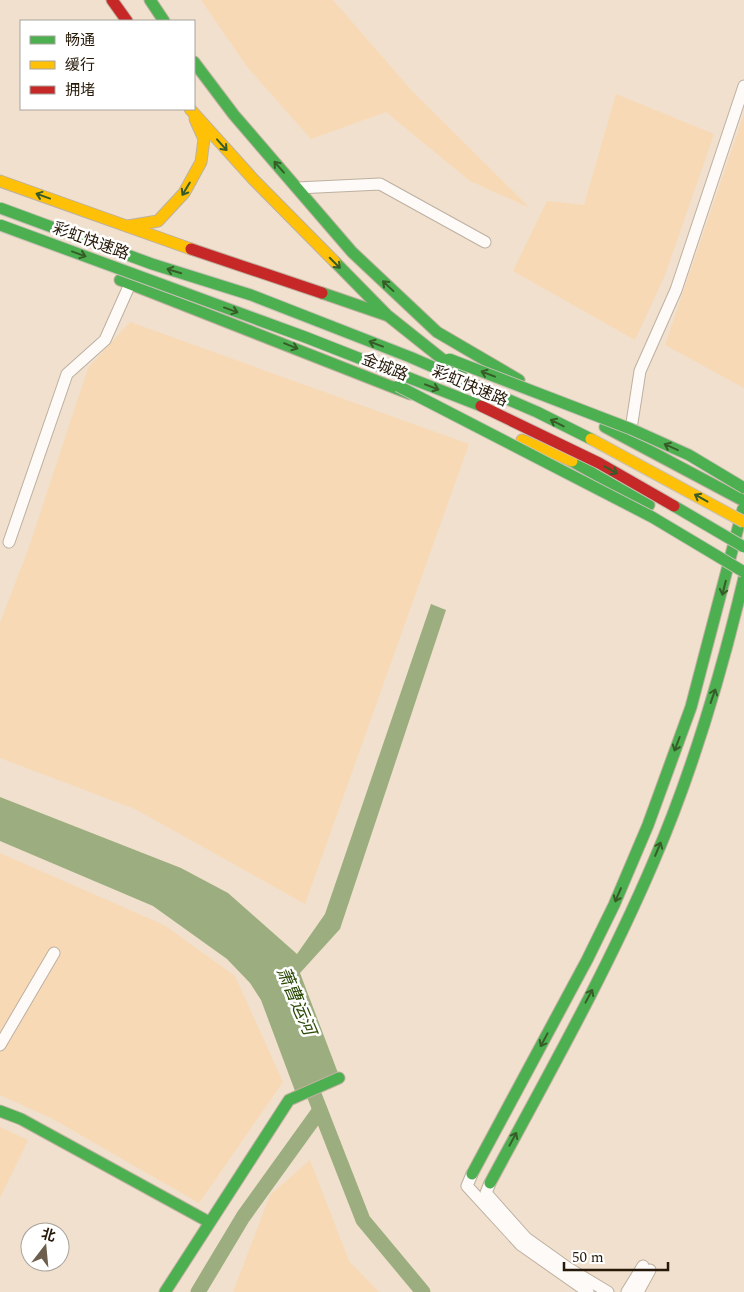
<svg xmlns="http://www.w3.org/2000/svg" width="744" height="1292" font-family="Spectral,'Noto Sans SC',serif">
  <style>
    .built { fill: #f8d9b5 }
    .water { fill: #9cae7f }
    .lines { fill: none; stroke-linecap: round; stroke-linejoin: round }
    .canal { stroke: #9cae7f; stroke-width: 15 }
    .street-casing { stroke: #beb0a0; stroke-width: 13 }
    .fast-casing { stroke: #beb0a0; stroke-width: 13 }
    .slow-casing { stroke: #beb0a0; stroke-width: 13 }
    .jam-casing { stroke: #beb0a0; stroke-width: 13 }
    .street { stroke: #fdfaf8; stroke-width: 11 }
    .fast { stroke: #4caf50; stroke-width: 11 }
    .slow { stroke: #ffc107; stroke-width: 11 }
    .jam { stroke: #c62828; stroke-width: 11 }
    .fast-bridge-casing { stroke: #cac1b7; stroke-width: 13; stroke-linecap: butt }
    .slow-bridge-casing { stroke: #cac1b7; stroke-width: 13; stroke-linecap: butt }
    .jam-bridge-casing { stroke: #cac1b7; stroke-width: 13; stroke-linecap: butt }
    .fast-bridge { stroke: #4caf50; stroke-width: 11 }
    .slow-bridge { stroke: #ffc107; stroke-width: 11 }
    .jam-bridge { stroke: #c62828; stroke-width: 11 }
    .oneway { stroke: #375c28 }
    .labels { text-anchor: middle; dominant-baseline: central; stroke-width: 5; stroke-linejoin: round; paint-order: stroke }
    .street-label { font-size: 16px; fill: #261908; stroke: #fff }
    .water-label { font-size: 18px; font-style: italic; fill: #2d4b08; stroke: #fff }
  </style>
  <rect width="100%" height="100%" fill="#f0e0cd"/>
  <!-- built -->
  <g class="built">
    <path d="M 201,0 L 333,0 L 412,91 L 530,208 L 470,181 L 386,112 L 311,139 L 248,68 Z"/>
    <path d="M 616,94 L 714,134 L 665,275 L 635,340 L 513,271 L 547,201 L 584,205 Z"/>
    <path d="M 744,114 L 744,388 L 665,345 Z"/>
    <path d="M 130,322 L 469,444 L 305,904 L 135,809 L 0,758 L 0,623 L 29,547 L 88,368 Z"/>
    <path d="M 0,853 L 164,925 L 235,976 L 283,1082 L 199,1203 L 51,1118 L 0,1095 Z"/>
    <path d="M 0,1127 L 28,1140 L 0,1198 Z"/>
    <path d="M 310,1160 L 349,1261 L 379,1292 L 233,1292 L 270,1195 Z"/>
  </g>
  <!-- water -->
  <path class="water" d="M 431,604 L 446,610 L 340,929 L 300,973 L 338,1073 L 295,1091 L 261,1000 L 250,983 L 227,959 L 153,906 L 0,841 L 0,797 L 181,868 L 228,893 L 297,954 L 325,914 Z"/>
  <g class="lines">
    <!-- canal -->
    <g class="canal">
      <path d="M 308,1079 L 363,1220 L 423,1292"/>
      <path d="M 198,1292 L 243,1217 L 320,1110"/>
    </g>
    <defs>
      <g id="street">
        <path d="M 297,188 L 380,184 L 485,242"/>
        <path d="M 631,429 L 640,371 L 676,290 L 744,86"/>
        <path d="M 9,542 L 67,374 L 105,340 L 130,284"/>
        <path d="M 0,1045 L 54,953"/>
        <path d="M 472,1174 L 467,1186 L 521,1245 L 588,1292"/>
        <path d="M 490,1183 L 486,1193 L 526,1238 L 568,1268 L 608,1292"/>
        <path d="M 627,1292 L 643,1266"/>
        <path d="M 638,1292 L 650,1270"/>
      </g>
      <g id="fast">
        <path d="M 150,0 L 164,21"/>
        <path d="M 194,62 L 234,115 L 352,252 L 437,332 L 519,380"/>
        <path d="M 335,262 L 387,315 L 461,374"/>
        <path d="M 120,280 L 410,394"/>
        <path d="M 322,293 L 386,315"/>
        <path d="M 605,427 L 744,501"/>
        <path d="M 560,451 L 572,461 L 649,505"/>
        <path d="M 0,1111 L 21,1119 L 209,1222"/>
        <path d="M 472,1174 L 587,960 L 614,905 L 648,825 L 691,707 L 743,509"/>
        <path d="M 490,1183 C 547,1077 606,973 653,863 C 693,771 721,675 744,578"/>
        <path d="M 165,1292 L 289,1100 L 339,1078"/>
      </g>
      <g id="slow">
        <path d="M 190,109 L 253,179 L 335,262"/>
        <path d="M 0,181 L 191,249"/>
        <path d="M 128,226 L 158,221 L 184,193 L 201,162 L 204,139 L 195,119"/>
        <path d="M 522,440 L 572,461"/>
      </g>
      <g id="jam">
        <path d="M 112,0 L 127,21"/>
        <path d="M 191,249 L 322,293"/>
      </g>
    </defs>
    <!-- street casing -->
    <use href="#street" class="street-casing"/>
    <!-- fast casing -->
    <use href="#fast" class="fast-casing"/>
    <!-- slow casing -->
    <use href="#slow" class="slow-casing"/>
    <!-- jam casing -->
    <use href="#jam" class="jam-casing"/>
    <!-- street -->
    <use href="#street" class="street"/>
    <!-- fast -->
    <use href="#fast" class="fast"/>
    <!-- slow -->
    <use href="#slow" class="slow"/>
    <!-- jam -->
    <use href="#jam" class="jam"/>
    <defs>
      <g id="fast-bridge">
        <path d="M 0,208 L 152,264 L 251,295 L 410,357 L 537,412 L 591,439"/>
        <path d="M 0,225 L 305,337 L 481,406"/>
        <path d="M 449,359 L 631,429 L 689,455 L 744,488"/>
        <path d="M 398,386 L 652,517 L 744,572"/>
        <path d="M 674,506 L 744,547"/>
      </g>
      <path id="slow-bridge" d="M 591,439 L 744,522"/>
      <path id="jam-bridge" d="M 481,406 L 599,463 L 674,506"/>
    </defs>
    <!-- fast-bridge casing -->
    <use href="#fast-bridge" class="fast-bridge-casing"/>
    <!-- slow-bridge casing -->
    <use href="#slow-bridge" class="slow-bridge-casing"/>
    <!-- jam-bridge casing -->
    <use href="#jam-bridge" class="jam-bridge-casing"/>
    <!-- fast-bridge -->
    <use href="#fast-bridge" class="fast-bridge"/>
    <!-- slow-bridge -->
    <use href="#slow-bridge" class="slow-bridge"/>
    <!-- jam-bridge -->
    <use href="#jam-bridge" class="jam-bridge"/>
  </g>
  <!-- one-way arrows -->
  <defs><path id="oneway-shaft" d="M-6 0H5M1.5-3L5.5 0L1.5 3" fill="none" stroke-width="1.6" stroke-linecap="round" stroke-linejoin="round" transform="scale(1.25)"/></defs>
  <g class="oneway">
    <use href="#oneway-shaft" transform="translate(222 145) rotate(48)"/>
    <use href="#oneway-shaft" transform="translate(279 167) rotate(-131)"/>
    <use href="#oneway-shaft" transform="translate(186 189) rotate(121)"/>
    <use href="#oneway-shaft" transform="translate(43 196) rotate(-160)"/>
    <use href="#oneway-shaft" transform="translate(79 254) rotate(20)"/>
    <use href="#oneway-shaft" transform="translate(335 263) rotate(45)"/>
    <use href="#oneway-shaft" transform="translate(174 271) rotate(-163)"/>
    <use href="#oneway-shaft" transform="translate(388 286) rotate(-137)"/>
    <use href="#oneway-shaft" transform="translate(231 310) rotate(20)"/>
    <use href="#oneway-shaft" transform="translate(376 344) rotate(-159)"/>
    <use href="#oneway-shaft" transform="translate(291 346) rotate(22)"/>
    <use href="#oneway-shaft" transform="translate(488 374) rotate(-159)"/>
    <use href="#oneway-shaft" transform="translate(432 387) rotate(21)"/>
    <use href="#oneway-shaft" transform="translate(557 423) rotate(-153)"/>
    <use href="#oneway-shaft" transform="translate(671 447) rotate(-156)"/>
    <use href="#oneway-shaft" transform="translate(611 470) rotate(29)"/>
    <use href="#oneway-shaft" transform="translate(701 498) rotate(-151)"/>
    <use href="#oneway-shaft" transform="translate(724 588) rotate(104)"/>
    <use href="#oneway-shaft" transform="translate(713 696) rotate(-71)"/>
    <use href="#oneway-shaft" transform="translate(677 744) rotate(111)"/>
    <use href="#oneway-shaft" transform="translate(658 849) rotate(-67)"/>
    <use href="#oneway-shaft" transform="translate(618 895) rotate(113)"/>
    <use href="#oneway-shaft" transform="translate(589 996) rotate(-62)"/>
    <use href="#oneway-shaft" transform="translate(544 1040) rotate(118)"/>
    <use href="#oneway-shaft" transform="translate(513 1139) rotate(-62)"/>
  </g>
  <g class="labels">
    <!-- street labels -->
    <g class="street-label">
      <text transform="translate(91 241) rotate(20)">彩虹快速路</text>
      <text transform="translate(385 367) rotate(22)">金城路</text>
      <text transform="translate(470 386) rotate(23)">彩虹快速路</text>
    </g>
    <!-- water labels -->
    <g class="water-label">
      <text transform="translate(296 1001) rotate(67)">萧曹运河</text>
    </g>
  </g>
  <!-- legend -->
  <rect x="20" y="20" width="175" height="90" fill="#ffffff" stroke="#a8a39c"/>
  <rect x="30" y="36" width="25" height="8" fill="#4caf50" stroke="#a8a39c"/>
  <text x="65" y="45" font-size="15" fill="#261908">畅通</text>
  <rect x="30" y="61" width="25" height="8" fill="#ffc107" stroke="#a8a39c"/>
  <text x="65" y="70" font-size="15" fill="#261908">缓行</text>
  <rect x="30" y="86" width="25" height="8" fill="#c62828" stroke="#a8a39c"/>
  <text x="65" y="95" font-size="15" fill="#261908">拥堵</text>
  <!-- north arrow -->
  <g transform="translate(45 1247) rotate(16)"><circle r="24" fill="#ffffff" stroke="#a8a39c"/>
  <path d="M0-4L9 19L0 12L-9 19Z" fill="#6d5f4d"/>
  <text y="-8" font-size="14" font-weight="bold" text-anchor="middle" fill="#261908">北</text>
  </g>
  <!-- scale -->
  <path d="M564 1262v8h104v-8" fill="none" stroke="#261908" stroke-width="2.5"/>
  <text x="572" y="1262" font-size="15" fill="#261908" stroke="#ffffff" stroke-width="4" paint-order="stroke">50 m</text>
</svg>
